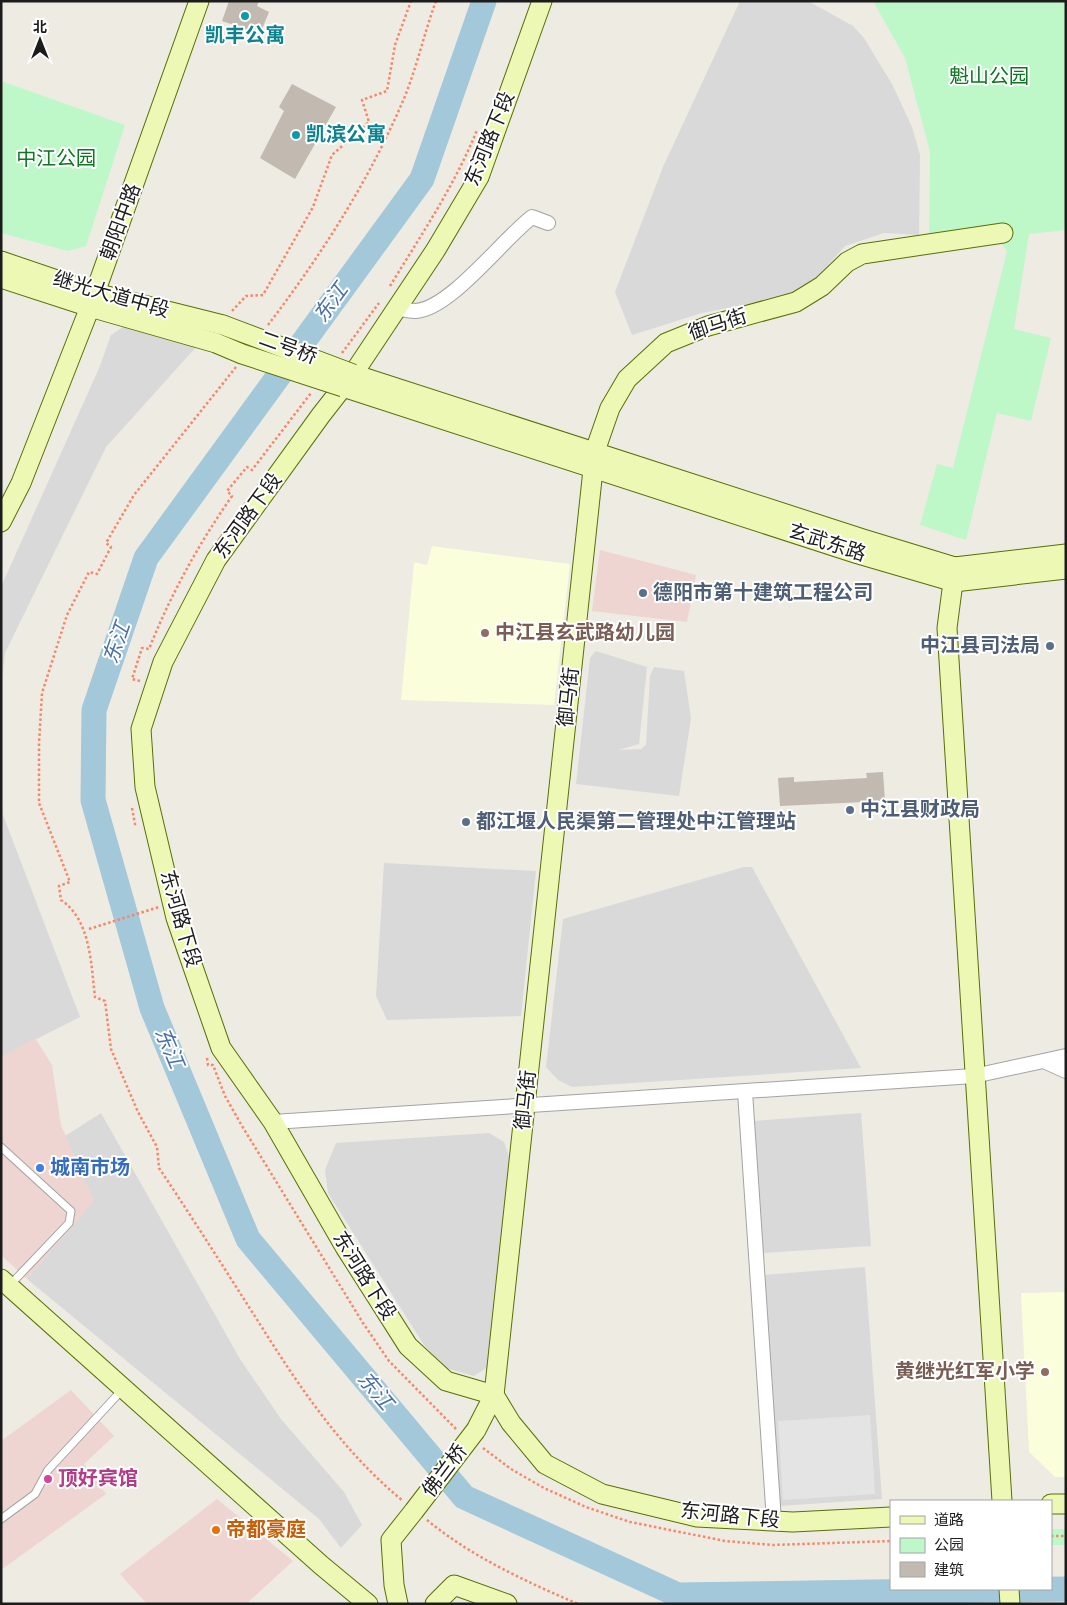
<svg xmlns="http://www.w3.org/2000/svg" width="1067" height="1605" font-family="'Alegreya Sans','Noto Sans SC',sans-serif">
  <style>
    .residential { fill: #dad9d9 }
    .commercial { fill: #eed5d1 }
    .education { fill: #fafeda }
    .park { fill: #bef8c9 }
    .parking { fill: #e4e4e4 }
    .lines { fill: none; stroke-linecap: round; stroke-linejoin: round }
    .river { stroke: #a2c8da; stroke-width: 25 }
    .building { fill: #c2bab1 }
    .lane-casing { stroke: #a3a3a3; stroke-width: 9 }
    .street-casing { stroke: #a3a3a3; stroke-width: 16 }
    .secondary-casing { stroke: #596f07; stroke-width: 21 }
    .path { stroke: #f6876a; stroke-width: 2.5; stroke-dasharray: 2.5 2.5; stroke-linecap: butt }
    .lane { stroke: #fff; stroke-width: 7 }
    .street { stroke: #fff; stroke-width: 14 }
    .secondary { stroke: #edf8b5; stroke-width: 19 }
    .secondary-bridge-casing { stroke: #596f07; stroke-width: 21; stroke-linecap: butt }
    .secondary-bridge { stroke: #edf8b5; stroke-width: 19 }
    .culture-dot { fill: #0f9aa8; stroke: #fff; stroke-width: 2 }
    .service-dot { fill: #5c6f8a; stroke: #fff; stroke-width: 2 }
    .education-dot { fill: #8d6e63; stroke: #fff; stroke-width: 2 }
    .shop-dot { fill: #3f7fe0; stroke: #fff; stroke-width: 2 }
    .hotel-dot { fill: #d1479c; stroke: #fff; stroke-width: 2 }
    .food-dot { fill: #e8710a; stroke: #fff; stroke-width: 2 }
    .labels { text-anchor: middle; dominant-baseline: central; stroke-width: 4; stroke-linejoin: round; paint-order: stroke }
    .culture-label { font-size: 20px; font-weight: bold; fill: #0d838f; stroke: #fff }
    .park-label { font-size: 20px; fill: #0d7621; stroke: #fff }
    .street-label { font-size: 20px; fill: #1c1c1c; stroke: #fff }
    .service-label { font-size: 20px; font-weight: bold; fill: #4e5e75; stroke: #fff; text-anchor: start }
    .education-label { font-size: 20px; font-weight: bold; fill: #785e54; stroke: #fff; text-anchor: start }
    .shop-label { font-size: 20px; font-weight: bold; fill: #366cbe; stroke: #fff; text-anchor: start }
    .hotel-label { font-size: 20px; font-weight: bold; fill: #b23c85; stroke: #fff; text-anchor: start }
    .food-label { font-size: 20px; font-weight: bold; fill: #c56008; stroke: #fff; text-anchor: start }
    .water-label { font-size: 21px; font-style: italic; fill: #4b70a9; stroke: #fff }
  </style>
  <rect width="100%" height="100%" fill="#edebe2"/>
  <!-- residential -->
  <g class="residential">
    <path d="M 740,1 L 808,1 L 853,26 L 864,38 L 892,84 L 912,127 L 920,155 L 919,235 L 884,233 L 845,246 L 803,293 L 702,313 L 632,335 L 615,292 L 663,167 Z"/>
    <path d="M 129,323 L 197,346 L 106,447 L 5,653 L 1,691 L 1,587 L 100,366 L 111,335 Z"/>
    <path d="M 596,651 L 647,667 L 639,744 L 618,750 L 641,749 L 646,745 L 650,676 L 654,667 L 684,671 L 691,718 L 679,796 L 576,784 L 590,658 Z"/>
    <path d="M 1,793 L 3,815 L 80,1017 L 1,1057 Z"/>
    <path d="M 384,863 L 536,871 L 521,1016 L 387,1020 L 376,996 Z"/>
    <path d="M 744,867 L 752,867 L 861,1068 L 572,1087 L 558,1080 L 546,1067 L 563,919 Z"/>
    <path d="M 101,1113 L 240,1359 L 281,1419 L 344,1492 L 362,1525 L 341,1548 L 319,1519 L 27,1279 L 93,1201 L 65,1136 Z"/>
    <path d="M 861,1113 L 871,1246 L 763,1253 L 753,1121 Z"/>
    <path d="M 489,1133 L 504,1142 L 509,1157 L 488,1367 L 474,1376 L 446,1368 L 424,1345 L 328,1193 L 325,1170 L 336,1143 Z"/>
    <path d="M 865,1267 L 882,1499 L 780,1506 L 763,1275 Z"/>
  </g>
  <!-- commercial -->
  <g class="commercial">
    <path d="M 600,550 L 696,575 L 687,622 L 592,611 Z"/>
    <path d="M 35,1038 L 52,1065 L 61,1125 L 94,1201 L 27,1279 L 1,1255 L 1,1057 Z"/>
    <path d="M 71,1390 L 114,1436 L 84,1464 L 106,1494 L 1,1570 L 1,1441 Z"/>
    <path d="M 217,1499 L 293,1561 L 246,1604 L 147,1604 L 120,1574 Z"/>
  </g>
  <!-- education -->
  <g class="education">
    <path d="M 432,546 L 570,564 L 554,705 L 401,700 L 414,562 L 427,565 Z"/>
    <path d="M 1066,1292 L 1066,1477 L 1055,1477 L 1029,1452 L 1021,1293 Z"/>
  </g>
  <!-- park -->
  <g class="park">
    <path d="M 873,1 L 1066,1 L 1066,230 L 1029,234 L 1014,329 L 1051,338 L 1031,421 L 997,413 L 966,540 L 920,525 L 937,464 L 953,468 L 1007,251 L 1000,242 L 929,248 L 930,152 L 905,58 Z"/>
    <path d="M 1,81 L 125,125 L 86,246 L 68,251 L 1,233 Z"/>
    <rect x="1051" y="1529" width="15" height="16"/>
  </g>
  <!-- parking -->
  <path class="parking" d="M 870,1415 L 875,1494 L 783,1500 L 778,1421 Z"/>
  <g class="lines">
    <!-- river -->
    <path class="river" d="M 484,1 L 422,179 L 146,558 L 94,710 L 93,800 L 152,1008 L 248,1239 L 464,1497 L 678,1595 L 1066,1589"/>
  </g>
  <!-- building -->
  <g class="building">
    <path d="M 229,1 L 259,1 L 257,6 L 269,12 L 260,34 L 222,21 Z"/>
    <path d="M 292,84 L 336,107 L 295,179 L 260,158 L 284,111 L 279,107 Z"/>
    <path d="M 883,772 L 885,801 L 780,806 L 778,778 L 794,777 L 794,782 L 867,778 L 866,773 Z"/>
  </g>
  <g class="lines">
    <defs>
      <g id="lane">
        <path d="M 1,1147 L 71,1211 L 69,1223 L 10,1285"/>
        <path d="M 1,1519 L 35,1494 L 48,1470 L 123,1389"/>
      </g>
      <g id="street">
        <path d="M 397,309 C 403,309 410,311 416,311 C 451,308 502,240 532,217 L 548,223"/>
        <path d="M 1046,1062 L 1066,1071"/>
        <path d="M 745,1092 L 774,1521"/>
        <path d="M 273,1122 L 974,1076 L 1066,1056"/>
      </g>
      <g id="secondary">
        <path d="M 542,1 L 479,177 L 435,251 L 353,374 L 321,415 L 216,560 L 163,662 L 141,729 L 145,787 L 176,918 L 221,1048 L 273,1122 L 345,1247 L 408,1346 L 446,1381 L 494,1395 L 511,1423 L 545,1464 L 602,1494 L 697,1517 L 793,1522 L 891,1517"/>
        <path d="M 1,261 L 95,293 L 223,325"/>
        <path d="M 1,278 L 90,307 L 216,343"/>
        <path d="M 353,374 L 863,539 L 955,567 L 1066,554"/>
        <path d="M 343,387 L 858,554 L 954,582 L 1066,569"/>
        <path d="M 1,522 L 21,483 L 90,307 L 199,1"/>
        <path d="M 955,567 L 947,628 L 1002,1501"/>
        <path d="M 1,1279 L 321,1565 L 368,1604"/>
        <path d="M 476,1430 L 494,1395 L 595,451 L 610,408 L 627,379 L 666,343 L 708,326 L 796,302 L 822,286 L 847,262 L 862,254 L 1003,233"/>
        <path d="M 1051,1504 L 1066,1504"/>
        <path d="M 1009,1589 L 1010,1604"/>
        <path d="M 398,1604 L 394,1585 L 391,1540 L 414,1511"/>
        <path d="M 435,1604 L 454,1585 L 507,1604"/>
      </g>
    </defs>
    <!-- lane casing -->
    <use href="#lane" class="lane-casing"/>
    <!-- street casing -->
    <use href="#street" class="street-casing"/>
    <!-- secondary casing -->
    <use href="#secondary" class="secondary-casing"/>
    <!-- path -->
    <g class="path">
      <path d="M 390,286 C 421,235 455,185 477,130"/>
      <path d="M 232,311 L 246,296 L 263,295 L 313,207 L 332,155 L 369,122 L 362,100 L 387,91 L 395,45 L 411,1"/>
      <path d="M 268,325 C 319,258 365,187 399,110 C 415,76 423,36 436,1"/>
      <path d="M 342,353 L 379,303"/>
      <path d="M 236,367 L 134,495 L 106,543 L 111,547 L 97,574 L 89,572 L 67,615 L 42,693 L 39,743 L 39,803 L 70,882 L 59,886 L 61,900 C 91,920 91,965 95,997 L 105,1001 L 111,1049 L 138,1112 L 157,1147 L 159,1168 C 192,1217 224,1268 256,1318 C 298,1385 341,1450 403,1501"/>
      <path d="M 140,681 L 132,679 L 142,648 L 149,649 C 171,594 198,545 232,496 L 227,491 L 247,467 L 252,470 L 311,393"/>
      <path d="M 132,808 L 135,824 L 138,824"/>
      <path d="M 89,929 L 159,907"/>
      <path d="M 207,1058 L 208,1065 L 213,1065 L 225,1096 L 242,1126 L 363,1323 L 389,1361 L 456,1429"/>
      <path d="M 483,1448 L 511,1469 L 544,1488 L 586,1507 L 630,1522 L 725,1541 L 773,1545 L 891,1541"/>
      <path d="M 427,1520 C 472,1557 525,1581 578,1604"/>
      <path d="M 1051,1536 L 1066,1536"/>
    </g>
    <!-- lane -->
    <use href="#lane" class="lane"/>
    <!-- street -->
    <use href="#street" class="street"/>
    <!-- secondary -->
    <use href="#secondary" class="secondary"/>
    <defs>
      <g id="secondary-bridge">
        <path d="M 223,325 L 353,374"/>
        <path d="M 216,343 L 242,354 L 343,387"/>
        <path d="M 414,1511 L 476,1430"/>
      </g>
    </defs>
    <!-- secondary-bridge casing -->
    <use href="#secondary-bridge" class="secondary-bridge-casing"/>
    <!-- secondary-bridge -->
    <use href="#secondary-bridge" class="secondary-bridge"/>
  </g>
  <!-- markers -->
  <g class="culture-dot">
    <circle cx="245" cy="16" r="5"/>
    <circle cx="296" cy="135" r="5"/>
  </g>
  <g class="service-dot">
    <circle cx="643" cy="593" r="5"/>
    <circle cx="1050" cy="646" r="5"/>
    <circle cx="850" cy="810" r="5"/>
    <circle cx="466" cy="822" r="5"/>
  </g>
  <g class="education-dot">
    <circle cx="485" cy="633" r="5"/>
    <circle cx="1045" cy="1372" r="5"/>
  </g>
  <circle class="shop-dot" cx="40" cy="1168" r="5"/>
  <circle class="hotel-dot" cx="48" cy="1479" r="5"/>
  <circle class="food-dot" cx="216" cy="1530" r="5"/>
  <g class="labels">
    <!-- culture labels -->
    <g class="culture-label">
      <text x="245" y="36">凯丰公寓</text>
      <text x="306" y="135" text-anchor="start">凯滨公寓</text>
    </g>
    <!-- park labels -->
    <g class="park-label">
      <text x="989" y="77">魁山公园</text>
      <text x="56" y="159">中江公园</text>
    </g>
    <!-- street labels -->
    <g class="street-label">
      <text transform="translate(490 139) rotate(-68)">东河路下段</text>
      <text transform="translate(121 222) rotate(-70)">朝阳中路</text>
      <text transform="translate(111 295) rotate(16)">继光大道中段</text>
      <text transform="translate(718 325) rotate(-18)">御马街</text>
      <text transform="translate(288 348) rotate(20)">二号桥</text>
      <text transform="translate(248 516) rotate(-54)">东河路下段</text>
      <text transform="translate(827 543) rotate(18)">玄武东路</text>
      <text transform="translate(569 697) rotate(-84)">御马街</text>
      <text transform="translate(180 919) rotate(74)">东河路下段</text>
      <text transform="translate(526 1100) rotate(-84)">御马街</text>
      <text transform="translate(364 1276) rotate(58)">东河路下段</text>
      <text transform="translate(445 1471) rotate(-53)">佛兰桥</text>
      <text transform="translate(730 1516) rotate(6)">东河路下段</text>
    </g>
    <!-- service labels -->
    <g class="service-label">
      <text x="653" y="593">德阳市第十建筑工程公司</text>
      <text x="1040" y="646" text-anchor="end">中江县司法局</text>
      <text x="860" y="810">中江县财政局</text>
      <text x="476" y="822">都江堰人民渠第二管理处中江管理站</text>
    </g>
    <!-- education labels -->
    <g class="education-label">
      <text x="495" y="633">中江县玄武路幼儿园</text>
      <text x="1035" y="1372" text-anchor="end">黄继光红军小学</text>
    </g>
    <!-- shop labels -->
    <g class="shop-label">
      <text x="50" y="1168">城南市场</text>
    </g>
    <!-- hotel labels -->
    <g class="hotel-label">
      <text x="58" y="1479">顶好宾馆</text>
    </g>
    <!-- food labels -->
    <g class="food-label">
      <text x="226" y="1530">帝都豪庭</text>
    </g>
    <!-- water labels -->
    <g class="water-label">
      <text transform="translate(331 303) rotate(-54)">东江</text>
      <text transform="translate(117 643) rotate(-71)">东江</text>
      <text transform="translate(169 1048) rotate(67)">东江</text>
      <text transform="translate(375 1391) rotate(50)">东江</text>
    </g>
  </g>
  <!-- border -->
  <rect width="1067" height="1605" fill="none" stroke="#1c1c1c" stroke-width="5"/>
  <!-- legend -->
  <rect x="890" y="1500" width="162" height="90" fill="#ffffff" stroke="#a4a4a4"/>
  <rect x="900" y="1516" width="25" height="8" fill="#edf8b5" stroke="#a4a4a4"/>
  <text x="934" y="1525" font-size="15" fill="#1c1c1c">道路</text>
  <rect x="900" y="1538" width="25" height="15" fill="#bef8c9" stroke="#a4a4a4"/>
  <text x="934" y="1550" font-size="15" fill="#1c1c1c">公园</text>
  <rect x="900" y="1562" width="25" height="15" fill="#c2bab1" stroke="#a4a4a4"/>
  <text x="934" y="1575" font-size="15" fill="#1c1c1c">建筑</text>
  <!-- north arrow -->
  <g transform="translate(40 40)" stroke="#ffffff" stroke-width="4" paint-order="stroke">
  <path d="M0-4L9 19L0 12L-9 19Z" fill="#1c1c1c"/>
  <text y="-8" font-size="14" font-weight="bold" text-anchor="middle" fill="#1c1c1c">北</text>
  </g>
</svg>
